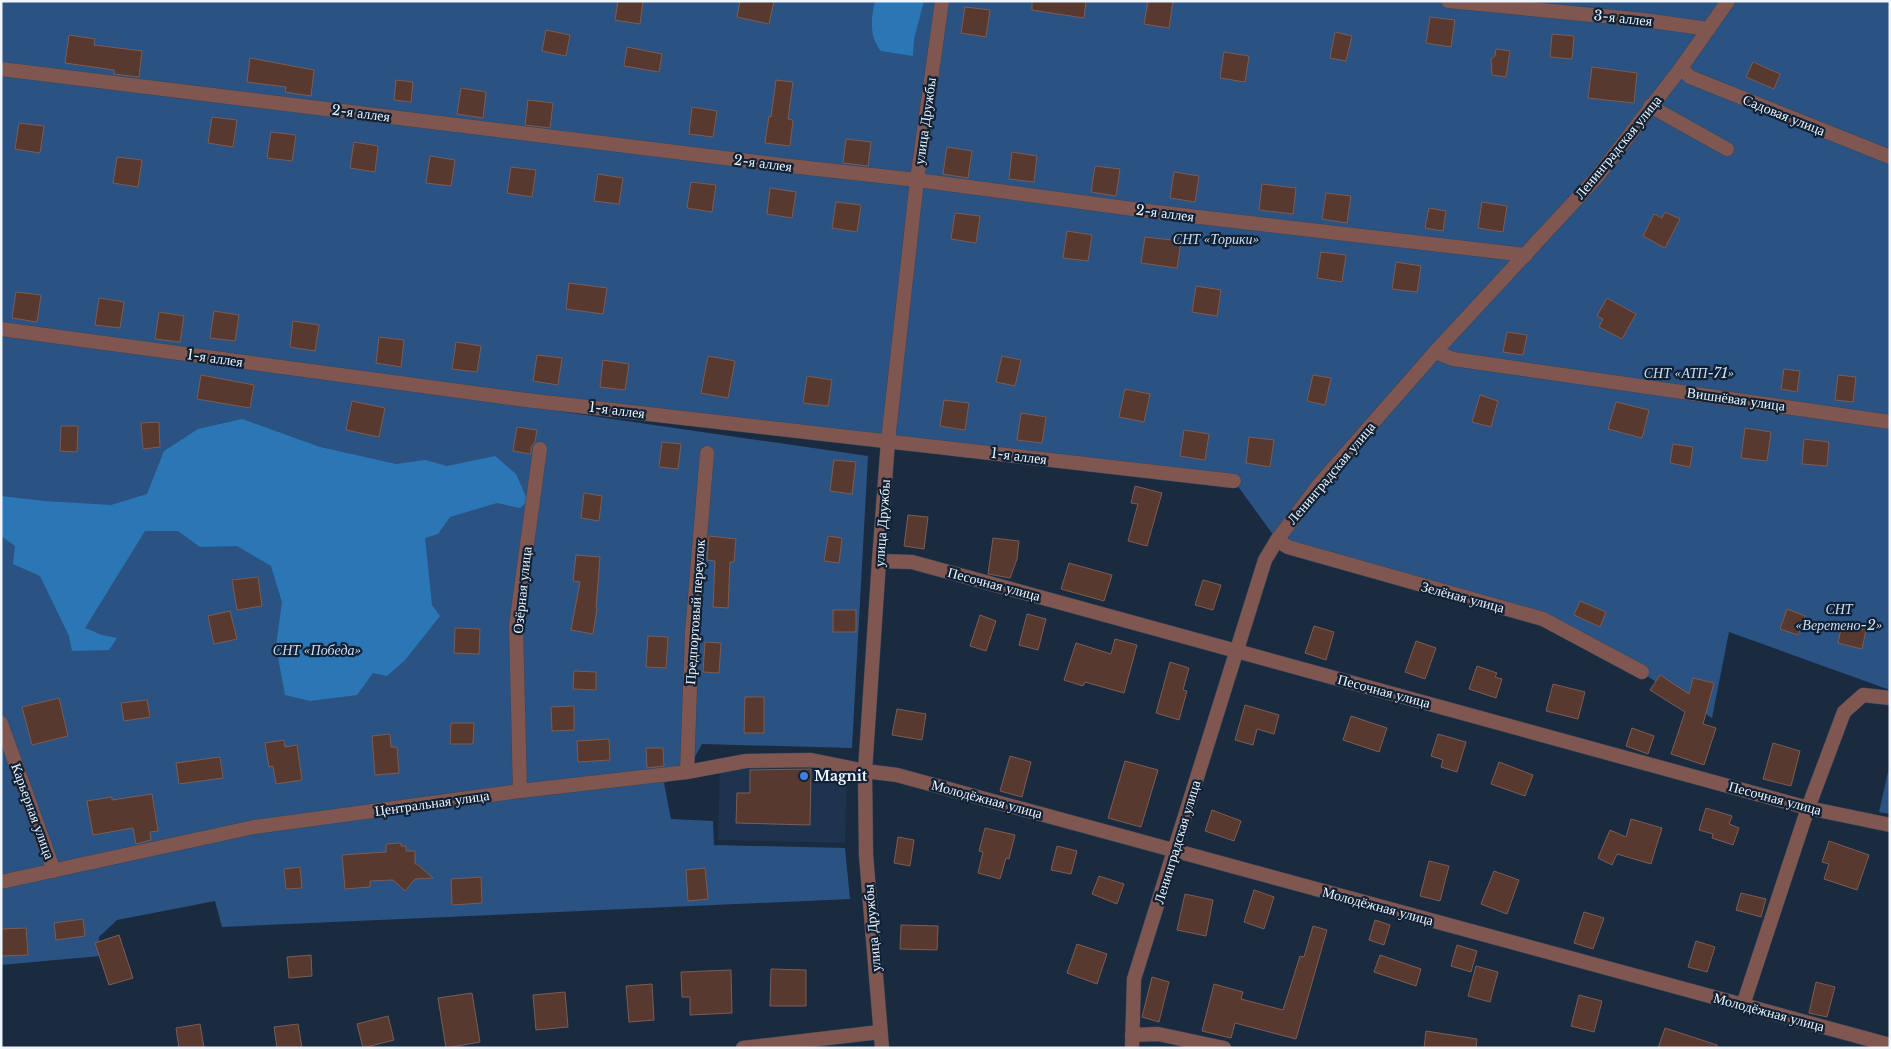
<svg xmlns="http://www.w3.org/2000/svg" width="1891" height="1049" font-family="'Libre Baskerville',serif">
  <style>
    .built { fill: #1d334e }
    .green { fill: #2a5283 }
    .water { fill: #2b77b6 }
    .building { fill: #573930; stroke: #7d5c53 }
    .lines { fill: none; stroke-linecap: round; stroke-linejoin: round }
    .minor-casing { stroke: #38475a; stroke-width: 15 }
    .tertiary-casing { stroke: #38475a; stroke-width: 15 }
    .minor { stroke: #805750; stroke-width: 14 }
    .tertiary { stroke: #805750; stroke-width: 14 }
    .shop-dot { fill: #3f7fe0; stroke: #102135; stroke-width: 2 }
    .labels { text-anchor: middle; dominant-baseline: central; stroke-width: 4.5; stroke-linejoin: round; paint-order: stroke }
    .street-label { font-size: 14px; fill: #eef5fd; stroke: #102135 }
    .park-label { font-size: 14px; font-style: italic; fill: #cfdef1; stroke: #102135 }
    .poi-label { font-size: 14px; font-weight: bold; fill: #eef5fd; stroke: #102135; text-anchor: start }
  </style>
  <rect width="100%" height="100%" fill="#1a2b40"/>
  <!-- built -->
  <path class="built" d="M 720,763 L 847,767 L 845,843 L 718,840 Z"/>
  <!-- green -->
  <g class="green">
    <path d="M 1,1 L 1890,1 L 1890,690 L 1729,632 L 1712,718 L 1647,676 L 1543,619 L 1277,540 L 1234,481 L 1,329 Z"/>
    <path d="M 1,330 L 868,456 L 852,748 L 702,744 L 687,772 L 664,783 L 671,819 L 713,821 L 714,845 L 845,848 L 850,899 L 222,927 L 215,901 L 117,920 L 99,937 L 100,956 L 1,965 Z"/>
    <path d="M 1890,763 L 1890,814 L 1879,812 Z"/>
  </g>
  <!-- water -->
  <g class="water">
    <path d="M 875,1 L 924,1 L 914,39 L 913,56 L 881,51 C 869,36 871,19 875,1 Z"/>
    <path d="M 242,419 L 320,447 L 396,464 L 425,460 L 447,466 L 495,456 L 516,474 L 528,501 L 520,508 L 497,503 L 450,517 L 438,534 L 425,538 L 432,605 L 440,616 L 405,660 L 387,676 L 373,673 L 357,695 L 310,701 L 285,695 L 276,646 L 282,602 L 271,566 L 237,546 L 200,547 L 178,531 L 145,531 L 85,628 L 102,635 L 117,638 L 109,650 L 72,651 L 69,636 L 40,576 L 13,564 L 15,546 L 1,536 L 1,496 L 44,501 L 111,505 L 147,494 L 164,451 L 198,429 Z"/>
  </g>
  <!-- building -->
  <g class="building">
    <path d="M 618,1 L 643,1 L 640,24 L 615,20 Z"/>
    <path d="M 740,1 L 774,1 L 769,24 L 737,17 Z"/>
    <path d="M 1032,1 L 1086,1 L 1084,18 L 1032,10 Z"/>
    <path d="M 1148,1 L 1173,1 L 1169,28 L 1144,24 Z"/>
    <path d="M 965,7 L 990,10 L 986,37 L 961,33 Z"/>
    <path d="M 1430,17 L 1455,20 L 1451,47 L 1426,43 Z"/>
    <path d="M 546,30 L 570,35 L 566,56 L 542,51 Z"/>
    <path d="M 1335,32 L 1352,36 L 1346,61 L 1330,58 Z"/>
    <path d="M 1552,34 L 1574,36 L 1572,59 L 1550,57 Z"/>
    <path d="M 69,35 L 95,39 L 94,45 L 142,51 L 139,77 L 114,74 L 114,70 L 65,63 Z"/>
    <path d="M 627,47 L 662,54 L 659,72 L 624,66 Z"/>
    <path d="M 1496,49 L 1510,51 L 1506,77 L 1492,75 L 1491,59 L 1495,56 Z"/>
    <path d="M 1224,52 L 1249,56 L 1245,82 L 1220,78 Z"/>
    <path d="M 250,58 L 314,70 L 311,96 L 285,92 L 286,87 L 247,82 Z"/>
    <path d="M 1753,62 L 1780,74 L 1774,89 L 1746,77 Z"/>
    <path d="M 1592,67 L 1637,73 L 1634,103 L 1588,98 Z"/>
    <path d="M 396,80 L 413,82 L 411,102 L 394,100 Z"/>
    <path d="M 776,80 L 793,82 L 788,119 L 793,120 L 790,146 L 765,143 L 769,116 L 771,117 Z"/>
    <path d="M 461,88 L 486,92 L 483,118 L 457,114 Z"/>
    <path d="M 528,100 L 553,103 L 550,128 L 525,125 Z"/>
    <path d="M 692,107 L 717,111 L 713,137 L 689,134 Z"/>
    <path d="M 212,117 L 237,120 L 233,147 L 208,143 Z"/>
    <path d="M 19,123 L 44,126 L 40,153 L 15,149 Z"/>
    <path d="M 271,132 L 296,135 L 292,161 L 267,158 Z"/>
    <path d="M 846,139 L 871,142 L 868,166 L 843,163 Z"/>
    <path d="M 354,142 L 378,146 L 375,172 L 350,168 Z"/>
    <path d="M 947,147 L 972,151 L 968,178 L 943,174 Z"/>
    <path d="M 1012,152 L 1037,156 L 1034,182 L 1009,179 Z"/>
    <path d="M 430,156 L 455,160 L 451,186 L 426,183 Z"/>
    <path d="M 117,157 L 142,160 L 138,187 L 113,183 Z"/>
    <path d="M 1095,166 L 1120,169 L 1116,196 L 1091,192 Z"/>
    <path d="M 511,167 L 536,170 L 532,197 L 507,193 Z"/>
    <path d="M 1174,172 L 1199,176 L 1195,202 L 1170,198 Z"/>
    <path d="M 598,174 L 623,178 L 619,204 L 594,201 Z"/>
    <path d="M 691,182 L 716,185 L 712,212 L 687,208 Z"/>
    <path d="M 1262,184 L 1296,188 L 1293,214 L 1259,210 Z"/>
    <path d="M 770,188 L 796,192 L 792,218 L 767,214 Z"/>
    <path d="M 1326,193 L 1351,196 L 1347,223 L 1322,219 Z"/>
    <path d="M 836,202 L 861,205 L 857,232 L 832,228 Z"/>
    <path d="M 1482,202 L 1507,206 L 1503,232 L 1478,228 Z"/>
    <path d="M 1429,208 L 1446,211 L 1443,231 L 1425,228 Z"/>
    <path d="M 1665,212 L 1680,219 L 1665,248 L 1643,236 L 1654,214 L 1662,218 Z"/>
    <path d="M 955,213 L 980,216 L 976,243 L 951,239 Z"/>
    <path d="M 1067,231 L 1092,235 L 1088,261 L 1063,258 Z"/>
    <path d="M 1145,237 L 1181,241 L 1177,268 L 1141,263 Z"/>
    <path d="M 1321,252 L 1346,255 L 1342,282 L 1317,278 Z"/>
    <path d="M 1396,262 L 1421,266 L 1417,292 L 1392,289 Z"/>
    <path d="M 569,283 L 607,288 L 603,314 L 566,309 Z"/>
    <path d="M 1196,286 L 1221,290 L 1217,316 L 1192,312 Z"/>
    <path d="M 16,292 L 41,295 L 37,322 L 12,318 Z"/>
    <path d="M 99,298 L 124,302 L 120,328 L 95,325 Z"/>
    <path d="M 1607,298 L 1636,314 L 1622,339 L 1599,327 L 1603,319 L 1597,316 Z"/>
    <path d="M 214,311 L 239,315 L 235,341 L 210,338 Z"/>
    <path d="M 159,312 L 184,316 L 180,342 L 155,339 Z"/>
    <path d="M 293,321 L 319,325 L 315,351 L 290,347 Z"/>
    <path d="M 1507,332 L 1527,335 L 1523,355 L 1503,352 Z"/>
    <path d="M 379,337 L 404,340 L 401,367 L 376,363 Z"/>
    <path d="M 456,342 L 481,346 L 477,372 L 452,369 Z"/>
    <path d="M 537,355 L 562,358 L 558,385 L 533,381 Z"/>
    <path d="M 708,356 L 735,361 L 728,398 L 701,393 Z"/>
    <path d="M 1002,356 L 1021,360 L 1015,386 L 996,382 Z"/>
    <path d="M 603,360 L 629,364 L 625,390 L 600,387 Z"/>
    <path d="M 1784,369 L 1800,371 L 1797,392 L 1781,389 Z"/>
    <path d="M 201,375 L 254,385 L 250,408 L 197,399 Z"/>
    <path d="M 1313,375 L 1331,378 L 1325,405 L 1307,401 Z"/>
    <path d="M 1838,375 L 1856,377 L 1853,402 L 1835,400 Z"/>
    <path d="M 807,376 L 832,380 L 828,406 L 803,403 Z"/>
    <path d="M 1125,389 L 1150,394 L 1144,422 L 1119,417 Z"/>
    <path d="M 1480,395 L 1498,401 L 1491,427 L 1472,422 Z"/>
    <path d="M 944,400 L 969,403 L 965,430 L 940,426 Z"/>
    <path d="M 352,401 L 385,408 L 379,437 L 346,430 Z"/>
    <path d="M 1616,402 L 1649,410 L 1642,438 L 1608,429 Z"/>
    <path d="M 1021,413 L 1046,417 L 1042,443 L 1017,440 Z"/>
    <path d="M 159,422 L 160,447 L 143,449 L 141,423 Z"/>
    <path d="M 61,426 L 78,426 L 77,452 L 60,451 Z"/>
    <path d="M 517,427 L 537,430 L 535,442 L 531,447 L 531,454 L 513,451 Z"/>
    <path d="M 1745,428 L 1771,432 L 1767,461 L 1741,458 Z"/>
    <path d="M 1184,430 L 1209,434 L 1205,460 L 1180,456 Z"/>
    <path d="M 1249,437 L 1274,440 L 1270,467 L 1246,463 Z"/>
    <path d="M 1804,439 L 1829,442 L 1827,466 L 1802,464 Z"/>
    <path d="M 662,442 L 681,444 L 678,469 L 659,467 Z"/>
    <path d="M 1673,444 L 1693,447 L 1690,467 L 1670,463 Z"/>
    <path d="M 834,460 L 856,462 L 852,494 L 830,491 Z"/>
    <path d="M 1135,486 L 1162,493 L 1147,546 L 1128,541 L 1138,504 L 1131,503 Z"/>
    <path d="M 584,493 L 602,496 L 599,521 L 581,518 Z"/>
    <path d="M 908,515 L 928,517 L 924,549 L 904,546 Z"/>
    <path d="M 709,536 L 736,539 L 734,562 L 730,562 L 728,608 L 713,607 L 715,561 L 707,560 Z"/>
    <path d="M 828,536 L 842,538 L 839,563 L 824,561 Z"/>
    <path d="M 993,538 L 1019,541 L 1017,559 L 1010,578 L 988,574 Z"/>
    <path d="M 576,555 L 600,557 L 596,608 L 597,608 L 593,634 L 571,630 L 580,582 L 573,581 Z"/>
    <path d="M 1069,563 L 1112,575 L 1104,601 L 1061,589 Z"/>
    <path d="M 258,577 L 262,606 L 237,610 L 232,580 Z"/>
    <path d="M 1203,580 L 1221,585 L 1213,610 L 1195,605 Z"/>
    <path d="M 1580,601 L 1606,612 L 1600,627 L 1574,615 Z"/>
    <path d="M 1787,609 L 1805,616 L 1798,635 L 1780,629 Z"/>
    <rect x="833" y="610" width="23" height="22"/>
    <path d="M 230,611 L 237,639 L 214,644 L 208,616 Z"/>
    <path d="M 1027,614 L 1046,619 L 1038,650 L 1019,645 Z"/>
    <path d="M 980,615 L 996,621 L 986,651 L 970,646 Z"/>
    <path d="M 1842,624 L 1866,630 L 1862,649 L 1838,643 Z"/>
    <path d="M 1314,626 L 1334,632 L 1326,660 L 1305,653 Z"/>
    <path d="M 455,628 L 480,629 L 479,654 L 454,653 Z"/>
    <path d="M 648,636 L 668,637 L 666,668 L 646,667 Z"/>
    <path d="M 1115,639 L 1137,645 L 1124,693 L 1085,682 L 1083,686 L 1064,680 L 1076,643 L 1111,654 Z"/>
    <path d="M 1416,641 L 1436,648 L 1425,679 L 1405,672 Z"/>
    <path d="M 705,642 L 721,643 L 719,673 L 703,672 Z"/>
    <path d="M 1170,662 L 1189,668 L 1183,690 L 1187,691 L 1179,720 L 1156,713 Z"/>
    <path d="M 1477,666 L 1497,673 L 1495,677 L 1502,679 L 1496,698 L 1469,689 Z"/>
    <path d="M 574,671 L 596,672 L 596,690 L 573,689 Z"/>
    <path d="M 1660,675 L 1689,694 L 1693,678 L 1714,683 L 1703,724 L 1716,728 L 1704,765 L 1671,754 L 1685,712 L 1650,690 Z"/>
    <path d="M 1553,684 L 1585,692 L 1578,719 L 1546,711 Z"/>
    <path d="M 745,697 L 764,697 L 764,733 L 744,733 Z"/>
    <path d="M 59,698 L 68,736 L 32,745 L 22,707 Z"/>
    <path d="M 147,700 L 150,717 L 124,721 L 121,703 Z"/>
    <path d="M 1245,705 L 1279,715 L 1274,734 L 1257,729 L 1253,745 L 1235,740 Z"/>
    <path d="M 574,706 L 574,730 L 552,731 L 551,707 Z"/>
    <path d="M 897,709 L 926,714 L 922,740 L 892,735 Z"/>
    <path d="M 1351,716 L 1387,728 L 1379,752 L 1343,740 Z"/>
    <path d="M 451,723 L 474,723 L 473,744 L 450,744 Z"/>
    <path d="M 1632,728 L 1654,736 L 1648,754 L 1626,746 Z"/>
    <path d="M 390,734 L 391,747 L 397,747 L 399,773 L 375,775 L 372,736 Z"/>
    <path d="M 1438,734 L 1466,742 L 1457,772 L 1441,767 L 1443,760 L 1431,756 Z"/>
    <path d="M 609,739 L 610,760 L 578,762 L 577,741 Z"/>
    <path d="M 284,740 L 285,747 L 297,745 L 302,780 L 276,784 L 273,766 L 269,767 L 265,743 Z"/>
    <path d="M 1773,743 L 1800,751 L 1791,786 L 1763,779 Z"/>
    <path d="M 646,748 L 663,748 L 664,766 L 647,768 Z"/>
    <path d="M 1010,756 L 1031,762 L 1022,797 L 1000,791 Z"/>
    <path d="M 220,757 L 223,778 L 179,784 L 176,763 Z"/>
    <path d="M 1125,761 L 1158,770 L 1141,827 L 1108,818 Z"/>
    <path d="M 1499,762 L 1533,775 L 1525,796 L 1491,784 Z"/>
    <path d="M 811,769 L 810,825 L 736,823 L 737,793 L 750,793 L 750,770 Z"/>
    <path d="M 152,794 L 158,831 L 150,832 L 151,840 L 136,844 L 133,828 L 93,835 L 87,801 L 112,797 L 112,800 Z"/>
    <path d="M 1706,808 L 1732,816 L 1729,824 L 1739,828 L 1733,845 L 1712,838 L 1713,834 L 1699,830 Z"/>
    <path d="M 1212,810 L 1241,821 L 1234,841 L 1205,831 Z"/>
    <path d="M 1631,819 L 1662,828 L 1651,864 L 1617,854 L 1612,865 L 1598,858 L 1610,830 L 1626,837 Z"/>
    <path d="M 985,828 L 1015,835 L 1009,859 L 1006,858 L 1000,879 L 978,873 L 983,852 L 979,851 Z"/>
    <path d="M 898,837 L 914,840 L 910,866 L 894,863 Z"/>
    <path d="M 1829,841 L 1869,855 L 1857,890 L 1824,879 L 1829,864 L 1822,862 Z"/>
    <path d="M 401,843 L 401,846 L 406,846 L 406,851 L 415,851 L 415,864 L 417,864 L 433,878 L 415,879 L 405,891 L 393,880 L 370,881 L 370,887 L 345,889 L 342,855 L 386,852 L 386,844 Z"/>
    <path d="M 1057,846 L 1077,851 L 1071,874 L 1051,870 Z"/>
    <path d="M 1429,861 L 1449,866 L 1440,901 L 1420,896 Z"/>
    <path d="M 300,867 L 302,888 L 286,889 L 284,869 Z"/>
    <path d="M 705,868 L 708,899 L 688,901 L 686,870 Z"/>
    <path d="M 1494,871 L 1519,880 L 1507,914 L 1481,904 Z"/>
    <path d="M 1099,876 L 1124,884 L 1117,904 L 1092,894 Z"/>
    <path d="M 481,877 L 482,903 L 452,905 L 451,879 Z"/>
    <path d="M 1254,890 L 1274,897 L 1264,929 L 1244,922 Z"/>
    <path d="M 1741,893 L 1766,899 L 1761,917 L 1736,910 Z"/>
    <path d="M 1185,894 L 1213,900 L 1206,936 L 1177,930 Z"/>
    <path d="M 1584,912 L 1604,918 L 1593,949 L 1574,943 Z"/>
    <path d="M 83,919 L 85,936 L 56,940 L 54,923 Z"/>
    <path d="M 1375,920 L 1390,925 L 1384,945 L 1369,940 Z"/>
    <path d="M 901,925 L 938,926 L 937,950 L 900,949 Z"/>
    <path d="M 1313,926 L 1327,930 L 1296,1039 L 1235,1023 L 1231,1038 L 1202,1031 L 1214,984 L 1243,992 L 1241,999 L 1283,1010 L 1300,956 L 1304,957 Z"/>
    <path d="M 26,928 L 28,955 L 1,956 L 1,929 Z"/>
    <path d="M 119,935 L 133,978 L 109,985 L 95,943 Z"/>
    <path d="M 1696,941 L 1715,947 L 1707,972 L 1688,967 Z"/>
    <path d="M 1077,944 L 1107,954 L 1097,984 L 1067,973 Z"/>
    <path d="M 1457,945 L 1477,951 L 1471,972 L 1451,966 Z"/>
    <path d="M 311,955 L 312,976 L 289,978 L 287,957 Z"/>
    <path d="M 1380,955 L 1421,969 L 1416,986 L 1374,972 Z"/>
    <path d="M 1476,966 L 1498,972 L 1490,1002 L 1468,996 Z"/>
    <path d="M 771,969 L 806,970 L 806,1006 L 770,1006 Z"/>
    <path d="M 731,970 L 732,1013 L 690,1015 L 690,997 L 682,997 L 681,972 Z"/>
    <path d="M 1152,977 L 1169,982 L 1159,1022 L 1142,1017 Z"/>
    <path d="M 1816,982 L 1835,987 L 1827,1017 L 1809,1013 Z"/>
    <path d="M 652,984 L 654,1020 L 629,1022 L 626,986 Z"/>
    <path d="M 565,992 L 568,1027 L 536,1030 L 533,995 Z"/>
    <path d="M 472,993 L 480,1042 L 446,1048 L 438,998 Z"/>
    <path d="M 1579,995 L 1602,1001 L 1594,1032 L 1571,1026 Z"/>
    <path d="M 388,1016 L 394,1040 L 363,1048 L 357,1024 Z"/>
    <path d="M 200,1024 L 204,1048 L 179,1048 L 176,1028 Z"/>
    <path d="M 298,1024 L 302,1048 L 277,1048 L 274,1027 Z"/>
    <path d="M 1665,1028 L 1717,1045 L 1717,1048 L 1658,1048 Z"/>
    <path d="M 1426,1031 L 1477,1039 L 1476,1048 L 1424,1048 Z"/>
  </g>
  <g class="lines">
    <defs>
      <g id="minor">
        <path d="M 1448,1 L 1644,20 L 1709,29"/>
        <path d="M 1681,68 L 1690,77 L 1890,157"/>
        <path d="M 1,69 L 781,165 L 917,180 L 1148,211 L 1526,255"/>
        <path d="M 1650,106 L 1727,149"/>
        <path d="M 1,329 L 526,400 L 1234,481"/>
        <path d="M 1435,352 L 1453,359 L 1890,422"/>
        <path d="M 1277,540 L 1288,547 L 1543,619 L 1642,672"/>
        <path d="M 879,561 L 912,562 L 1808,808 L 1890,825"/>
        <path d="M 1,723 L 54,871"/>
        <path d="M 687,772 L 692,633 L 707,453"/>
        <path d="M 520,791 L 516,625 L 540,449"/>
        <path d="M 1,882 L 254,827 L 520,791 L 687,772 L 746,761 L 811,760 L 865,771 L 897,775 L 1890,1045"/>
        <path d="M 1743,1005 L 1808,808 L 1844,712 L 1863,695 L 1890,698"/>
        <path d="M 1132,1035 L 1158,1034 L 1224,1048"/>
        <path d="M 743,1048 L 880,1032"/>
        <path d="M 1132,1048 L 1134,979 L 1265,560 L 1277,540 L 1321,482 L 1435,352 L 1597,177 L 1681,68 L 1728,1"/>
      </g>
      <path id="tertiary" d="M 882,1048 L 866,855 L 865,771 L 879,561 L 888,441 L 917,180 L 942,1"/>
    </defs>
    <!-- minor casing -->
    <use href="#minor" class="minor-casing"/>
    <!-- tertiary casing -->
    <use href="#tertiary" class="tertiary-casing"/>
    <!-- minor -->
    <use href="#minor" class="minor"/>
    <!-- tertiary -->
    <use href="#tertiary" class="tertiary"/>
  </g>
  <!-- markers -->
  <circle class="shop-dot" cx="804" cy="776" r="5"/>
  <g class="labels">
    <!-- street labels -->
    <g class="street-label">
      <text transform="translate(1623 18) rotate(6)">3-я аллея</text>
      <text transform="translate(361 113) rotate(7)">2-я аллея</text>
      <text transform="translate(1784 115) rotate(22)">Садовая улица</text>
      <text transform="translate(925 121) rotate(-82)">улица Дружбы</text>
      <text transform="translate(1618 147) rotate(-51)">Ленинградская улица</text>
      <text transform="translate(763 163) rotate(7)">2-я аллея</text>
      <text transform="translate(1165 213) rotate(7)">2-я аллея</text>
      <text transform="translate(215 358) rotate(8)">1-я аллея</text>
      <text transform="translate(1736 399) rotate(8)">Вишнёвая улица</text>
      <text transform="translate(617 410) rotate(7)">1-я аллея</text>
      <text transform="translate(1019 456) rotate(7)">1-я аллея</text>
      <text transform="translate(1331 473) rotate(-50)">Ленинградская улица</text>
      <text transform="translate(882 523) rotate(-86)">улица Дружбы</text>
      <text transform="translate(994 584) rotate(15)">Песочная улица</text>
      <text transform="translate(522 590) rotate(-84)">Озёрная улица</text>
      <text transform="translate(1463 597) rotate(15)">Зелёная улица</text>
      <text transform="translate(695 612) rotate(-86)">Предпортовый переулок</text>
      <text transform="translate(1384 691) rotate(15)">Песочная улица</text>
      <text transform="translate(1775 798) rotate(15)">Песочная улица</text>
      <text transform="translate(987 799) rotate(15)">Молодёжная улица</text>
      <text transform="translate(432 803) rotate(-8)">Центральная улица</text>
      <text transform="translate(33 811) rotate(70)">Карьерная улица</text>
      <text transform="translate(1177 842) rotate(-73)">Ленинградская улица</text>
      <text transform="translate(1378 906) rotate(15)">Молодёжная улица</text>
      <text transform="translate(872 928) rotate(-95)">улица Дружбы</text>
      <text transform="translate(1769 1012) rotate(15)">Молодёжная улица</text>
    </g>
    <!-- park labels -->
    <g class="park-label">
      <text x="1216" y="239">СНТ «Торики»</text>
      <text x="1689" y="373">СНТ «АТП-71»</text>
      <text x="1839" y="609">СНТ<tspan x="1839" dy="16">«Веретено-2»</tspan></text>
      <text x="317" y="650">СНТ «Победа»</text>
    </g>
    <!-- poi labels -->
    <g class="poi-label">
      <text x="814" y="776">Magnit</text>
    </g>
  </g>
  <!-- border -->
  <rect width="1891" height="1049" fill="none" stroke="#eef5fd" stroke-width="5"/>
</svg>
